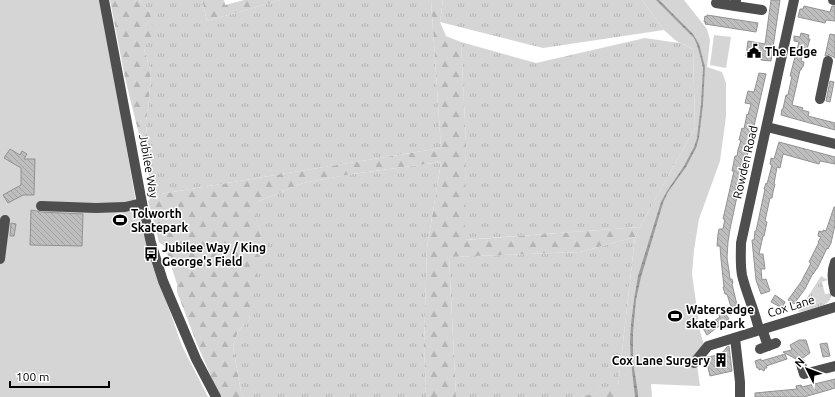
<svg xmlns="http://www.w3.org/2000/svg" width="835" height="397" font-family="Ubuntu,sans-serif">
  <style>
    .grass { fill: url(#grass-tufts) }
    .forest { fill: url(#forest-firs) }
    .green { fill: #d5d5d5 }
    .water { fill: url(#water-waves) }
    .building { fill: url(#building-back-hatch); stroke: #929292 }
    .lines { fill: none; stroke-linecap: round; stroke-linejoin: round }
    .minor { stroke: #4e4e4e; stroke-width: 10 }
    .labels { text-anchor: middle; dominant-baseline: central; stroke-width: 3; stroke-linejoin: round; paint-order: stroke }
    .poi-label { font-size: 12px; font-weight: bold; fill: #000; stroke: #fff; text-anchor: start }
    .street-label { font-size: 12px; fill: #000; stroke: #fff }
  </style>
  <defs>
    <pattern id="grass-tufts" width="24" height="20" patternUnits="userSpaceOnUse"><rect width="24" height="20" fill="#d5d5d5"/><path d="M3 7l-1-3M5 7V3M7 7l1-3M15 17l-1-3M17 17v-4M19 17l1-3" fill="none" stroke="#b5b5b5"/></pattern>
    <pattern id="forest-firs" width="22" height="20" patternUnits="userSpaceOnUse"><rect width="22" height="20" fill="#d5d5d5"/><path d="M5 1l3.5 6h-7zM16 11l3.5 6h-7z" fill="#b5b5b5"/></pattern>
    <pattern id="water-waves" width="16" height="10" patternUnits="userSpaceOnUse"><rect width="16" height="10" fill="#9c9c9c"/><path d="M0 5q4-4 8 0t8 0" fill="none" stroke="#7d7d7d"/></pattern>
    <pattern id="building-back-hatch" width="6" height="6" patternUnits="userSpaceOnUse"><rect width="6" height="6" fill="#bebebe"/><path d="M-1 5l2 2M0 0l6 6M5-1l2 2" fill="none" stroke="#a2a2a2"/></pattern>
  </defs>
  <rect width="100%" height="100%" fill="#fff"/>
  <!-- grass -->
  <g class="grass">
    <path d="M 139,0 L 202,0 L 207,21 L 280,0 L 431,0 L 441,148 L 154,195 L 149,171 L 146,121 L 149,102 L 151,72 L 144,49 L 150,12 Z"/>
    <path d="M 443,0 L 642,0 L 664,30 L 543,48 L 440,22 Z"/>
    <path d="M 645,38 L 679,43 L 675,40 L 693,49 L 695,128 L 640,227 L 464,240 L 466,142 L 461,42 L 536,63 Z"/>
    <path d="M 441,162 L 427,248 L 424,346 L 426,395 L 427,397 L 244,397 L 241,392 L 233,346 L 238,331 L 249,320 L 261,235 L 252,206 L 259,201 L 303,183 L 352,174 Z"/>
    <path d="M 635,237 L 618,386 L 581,397 L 456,397 L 449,257 L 580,252 Z"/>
    <path d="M 821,276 L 828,280 L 822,282 L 825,294 L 832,293 C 831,296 831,300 828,302 C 824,307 805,311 798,312 Z"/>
  </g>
  <!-- forest -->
  <g class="forest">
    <path d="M 110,0 L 139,0 L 150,12 L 153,34 L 144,49 L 151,72 L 149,102 L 146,121 L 149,171 L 154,195 L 441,148 L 431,0 L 443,0 L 440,22 L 446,36 L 461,42 L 466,142 L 465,240 L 640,227 L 635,237 L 580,252 L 449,257 L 456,397 L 427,397 L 426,395 L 424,346 L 427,248 L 441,162 L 352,174 L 303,183 L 259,201 L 253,206 L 261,235 L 256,283 L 249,320 L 238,331 L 233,346 L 241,392 L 244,397 L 220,397 L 197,344 L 177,292 L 177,284 L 165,247 L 159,242 L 148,201 L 154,195 L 125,78 Z"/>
    <path d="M 202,0 L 224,0 L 225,5 L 244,0 L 280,0 L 207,21 Z"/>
    <path d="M 639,379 L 639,397 L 581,397 Z"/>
  </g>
  <!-- green -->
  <g class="green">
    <path d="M 0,0 L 101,0 L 137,209 L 156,272 L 182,346 L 208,397 L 0,397 Z"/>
    <path d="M 642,0 L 684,0 L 707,29 L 710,40 L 707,67 L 722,72 L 726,83 L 726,116 L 720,161 L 699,219 L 694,250 L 692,274 L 700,331 L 704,345 L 696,357 L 700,386 L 651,384 L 652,397 L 621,397 L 618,386 L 635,237 L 640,227 L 695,128 L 693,49 L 675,40 L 664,30 Z"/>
    <path d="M 714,35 L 731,37 L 726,68 L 710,65 Z"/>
  </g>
  <!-- water -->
  <path class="water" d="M 656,0 L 659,0 L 693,34 L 699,44 L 705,67 L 703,104 L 699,138 L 696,148 L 686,167 L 668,192 L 663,203 L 641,277 L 636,300 L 633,332 L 633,361 L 638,394 L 638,397 L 635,397 L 631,361 L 630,341 L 631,324 L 634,300 L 638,276 L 661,202 L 667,191 L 684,166 L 694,147 L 697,138 L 701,104 L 703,68 L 701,59 L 697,45 L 694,38 Z"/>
  <!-- building -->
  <g class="building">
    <path d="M 771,0 L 780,0 L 771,61 L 761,60 L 761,58 L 746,56 L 748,41 L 765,44 Z"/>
    <path d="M 804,6 L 830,12 L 832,6 L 835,6 L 835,21 L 826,20 L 825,23 L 798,17 L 800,9 L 803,9 Z"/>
    <path d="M 707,15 L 758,23 L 756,32 L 705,24 L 706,22 L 704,22 L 705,16 L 707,17 Z"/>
    <path d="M 801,33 L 809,35 L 808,39 L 810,39 L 807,49 L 804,48 L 801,61 L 804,62 L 803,67 L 802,67 L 801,70 L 800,70 L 792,105 L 803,108 L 802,110 L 809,112 L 808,116 L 835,123 L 835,130 L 781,115 L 782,109 L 783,109 L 786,95 L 788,95 L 792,76 L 790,76 L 799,42 L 794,41 L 794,36 L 800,37 Z"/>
    <path d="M 830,34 L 835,35 L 835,58 L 830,55 L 825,56 Z"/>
    <path d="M 759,73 L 766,74 L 745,165 L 739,192 L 738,192 L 730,229 L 728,242 L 727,258 L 729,271 L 730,279 L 732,279 L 733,283 L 732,284 L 737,305 L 731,307 L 727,294 L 725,294 L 723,287 L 724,287 L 721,259 L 720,246 L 717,246 L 718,234 L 719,229 L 723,229 L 725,219 L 723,219 L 734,171 L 732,171 L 735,156 L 737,156 L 738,150 L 741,140 L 739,140 L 742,128 L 744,129 L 747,114 L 748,115 L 751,104 L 745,103 L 748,91 L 754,92 Z"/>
    <path d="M 830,81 L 834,82 L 830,102 L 826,101 Z"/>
    <path d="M 779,142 L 835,157 L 835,164 L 820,161 L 819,164 L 783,154 L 780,168 L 777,167 L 774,184 L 775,184 L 773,192 L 772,198 L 770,198 L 765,221 L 767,222 L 764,236 L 763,236 L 759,254 L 763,254 L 765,269 L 761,269 L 762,280 L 766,279 L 770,291 L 761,294 L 756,280 L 752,240 L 754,240 L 755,231 L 756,231 L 765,189 L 764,189 L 766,183 L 767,184 L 772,165 L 770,164 L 771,158 L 774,159 Z"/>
    <path d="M 10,149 L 20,155 L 22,151 L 27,154 L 24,159 L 35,159 L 34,195 L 23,195 L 8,203 L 3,195 L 21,185 L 21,168 L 4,158 Z"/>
    <path d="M 834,207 L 835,207 L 835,225 L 831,243 L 828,249 L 827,248 L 818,267 L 813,274 L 813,273 L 805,289 L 794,304 L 788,300 L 801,282 L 811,263 L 809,262 L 819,242 L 818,242 L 821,237 L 818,236 L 819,231 L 823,232 L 823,230 L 826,231 Z"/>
    <path d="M 31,210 L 37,211 L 41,212 L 83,214 L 82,246 L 30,245 Z"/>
    <path d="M 11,223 L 16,224 L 14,236 L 10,236 Z"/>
    <path d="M 775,295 L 785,302 L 782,308 L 771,302 Z"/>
    <path d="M 723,310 L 729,319 L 707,335 L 704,330 L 703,328 L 720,317 L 718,314 Z"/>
    <path d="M 799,340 L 806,340 L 810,353 L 807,355 L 803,358 L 800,358 L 796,359 L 783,352 L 792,350 L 790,345 Z"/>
    <path d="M 827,343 L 830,356 L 823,357 L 820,344 Z"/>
    <path d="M 729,346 L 732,371 L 710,376 L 706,359 L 707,357 L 719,355 L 720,353 L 723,352 L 727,347 Z"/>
    <path d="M 785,354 L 787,359 L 766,366 L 767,368 L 765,368 L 764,371 L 761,369 L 759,370 L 759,368 L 757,368 L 755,361 L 761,359 L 761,361 Z"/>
    <path d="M 835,379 L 835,388 L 825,391 L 804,397 L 755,397 L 755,393 L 797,389 L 796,386 L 801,385 L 802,387 Z"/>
  </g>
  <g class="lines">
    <!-- minor -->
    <g class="minor">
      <path d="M 104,0 L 142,203 L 151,243 L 163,281 L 196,359 L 216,397"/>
      <path d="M 833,0 L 835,0"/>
      <path d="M 716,3 L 735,6 L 736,0"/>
      <path d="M 735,6 L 762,10"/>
      <path d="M 820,99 L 828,61"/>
      <path d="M 767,127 L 835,144"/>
      <path d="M 41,206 L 96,208 L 125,207 L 142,203"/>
      <path d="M 0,259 L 5,220"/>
      <path d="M 835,262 C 831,272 832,281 835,292"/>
      <path d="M 762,329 L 768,346"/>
      <path d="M 759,330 C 755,311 746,293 742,275 C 740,264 741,254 741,243 L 794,0"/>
      <path d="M 735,338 L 740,382 L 740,397"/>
      <path d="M 760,349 L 776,343"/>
      <path d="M 694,363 L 708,346 L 835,307"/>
      <path d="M 801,364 L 804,374 L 835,366"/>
    </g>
  </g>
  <!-- icons -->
  <defs>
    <symbol id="civic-bare" viewBox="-9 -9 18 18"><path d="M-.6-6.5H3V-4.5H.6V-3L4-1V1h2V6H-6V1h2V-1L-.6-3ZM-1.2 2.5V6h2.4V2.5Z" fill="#000" stroke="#fff" stroke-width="2.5" paint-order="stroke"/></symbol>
    <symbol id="stadium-bare" viewBox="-9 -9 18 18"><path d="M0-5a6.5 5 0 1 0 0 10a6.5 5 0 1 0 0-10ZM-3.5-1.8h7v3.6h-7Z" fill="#000" stroke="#fff" stroke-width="2.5" paint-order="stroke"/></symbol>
    <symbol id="bus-bare" viewBox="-9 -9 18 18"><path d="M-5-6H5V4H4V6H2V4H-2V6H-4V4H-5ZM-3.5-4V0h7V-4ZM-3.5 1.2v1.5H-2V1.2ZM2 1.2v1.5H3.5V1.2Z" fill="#000" stroke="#fff" stroke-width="2.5" paint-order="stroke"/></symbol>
    <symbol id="building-bare" viewBox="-9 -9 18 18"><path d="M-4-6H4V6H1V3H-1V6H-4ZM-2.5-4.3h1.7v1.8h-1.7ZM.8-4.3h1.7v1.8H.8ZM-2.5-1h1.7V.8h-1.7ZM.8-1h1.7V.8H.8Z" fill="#000" stroke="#fff" stroke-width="2.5" paint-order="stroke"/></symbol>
  </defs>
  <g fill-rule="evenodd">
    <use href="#civic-bare" x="744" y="41" width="20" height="20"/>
    <use href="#stadium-bare" x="110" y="210" width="20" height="20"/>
    <use href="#bus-bare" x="141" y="244" width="20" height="20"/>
    <use href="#stadium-bare" x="665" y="306" width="20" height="20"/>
    <use href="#building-bare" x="711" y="350" width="20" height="20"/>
  </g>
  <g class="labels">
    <!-- poi labels -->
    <g class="poi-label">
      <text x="765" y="51">The Edge</text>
      <text x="131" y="213">Tolworth<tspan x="131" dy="14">Skatepark</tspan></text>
      <text x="162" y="247">Jubilee Way / King<tspan x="162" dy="14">George's Field</tspan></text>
      <text x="686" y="309">Watersedge<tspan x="686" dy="14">skate park</tspan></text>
      <text x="710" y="360" text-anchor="end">Cox Lane Surgery</text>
    </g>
    <!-- street labels -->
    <g class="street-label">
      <text transform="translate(745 162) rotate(-77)">Rowden Road</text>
      <text transform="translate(149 166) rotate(80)">Jubilee Way</text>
      <text transform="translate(791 306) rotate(-17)">Cox Lane</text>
    </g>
  </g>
  <!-- north arrow -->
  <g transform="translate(807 369) rotate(312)" stroke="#ffffff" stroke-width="3" paint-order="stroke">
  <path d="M0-3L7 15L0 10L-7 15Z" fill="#000000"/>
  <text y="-6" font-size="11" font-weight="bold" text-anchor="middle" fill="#000000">N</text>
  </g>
  <!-- scale -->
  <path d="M10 381v6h99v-6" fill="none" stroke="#000000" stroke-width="2"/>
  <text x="16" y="381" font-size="12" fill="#000000" stroke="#ffffff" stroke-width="3" paint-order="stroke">100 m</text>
</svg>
